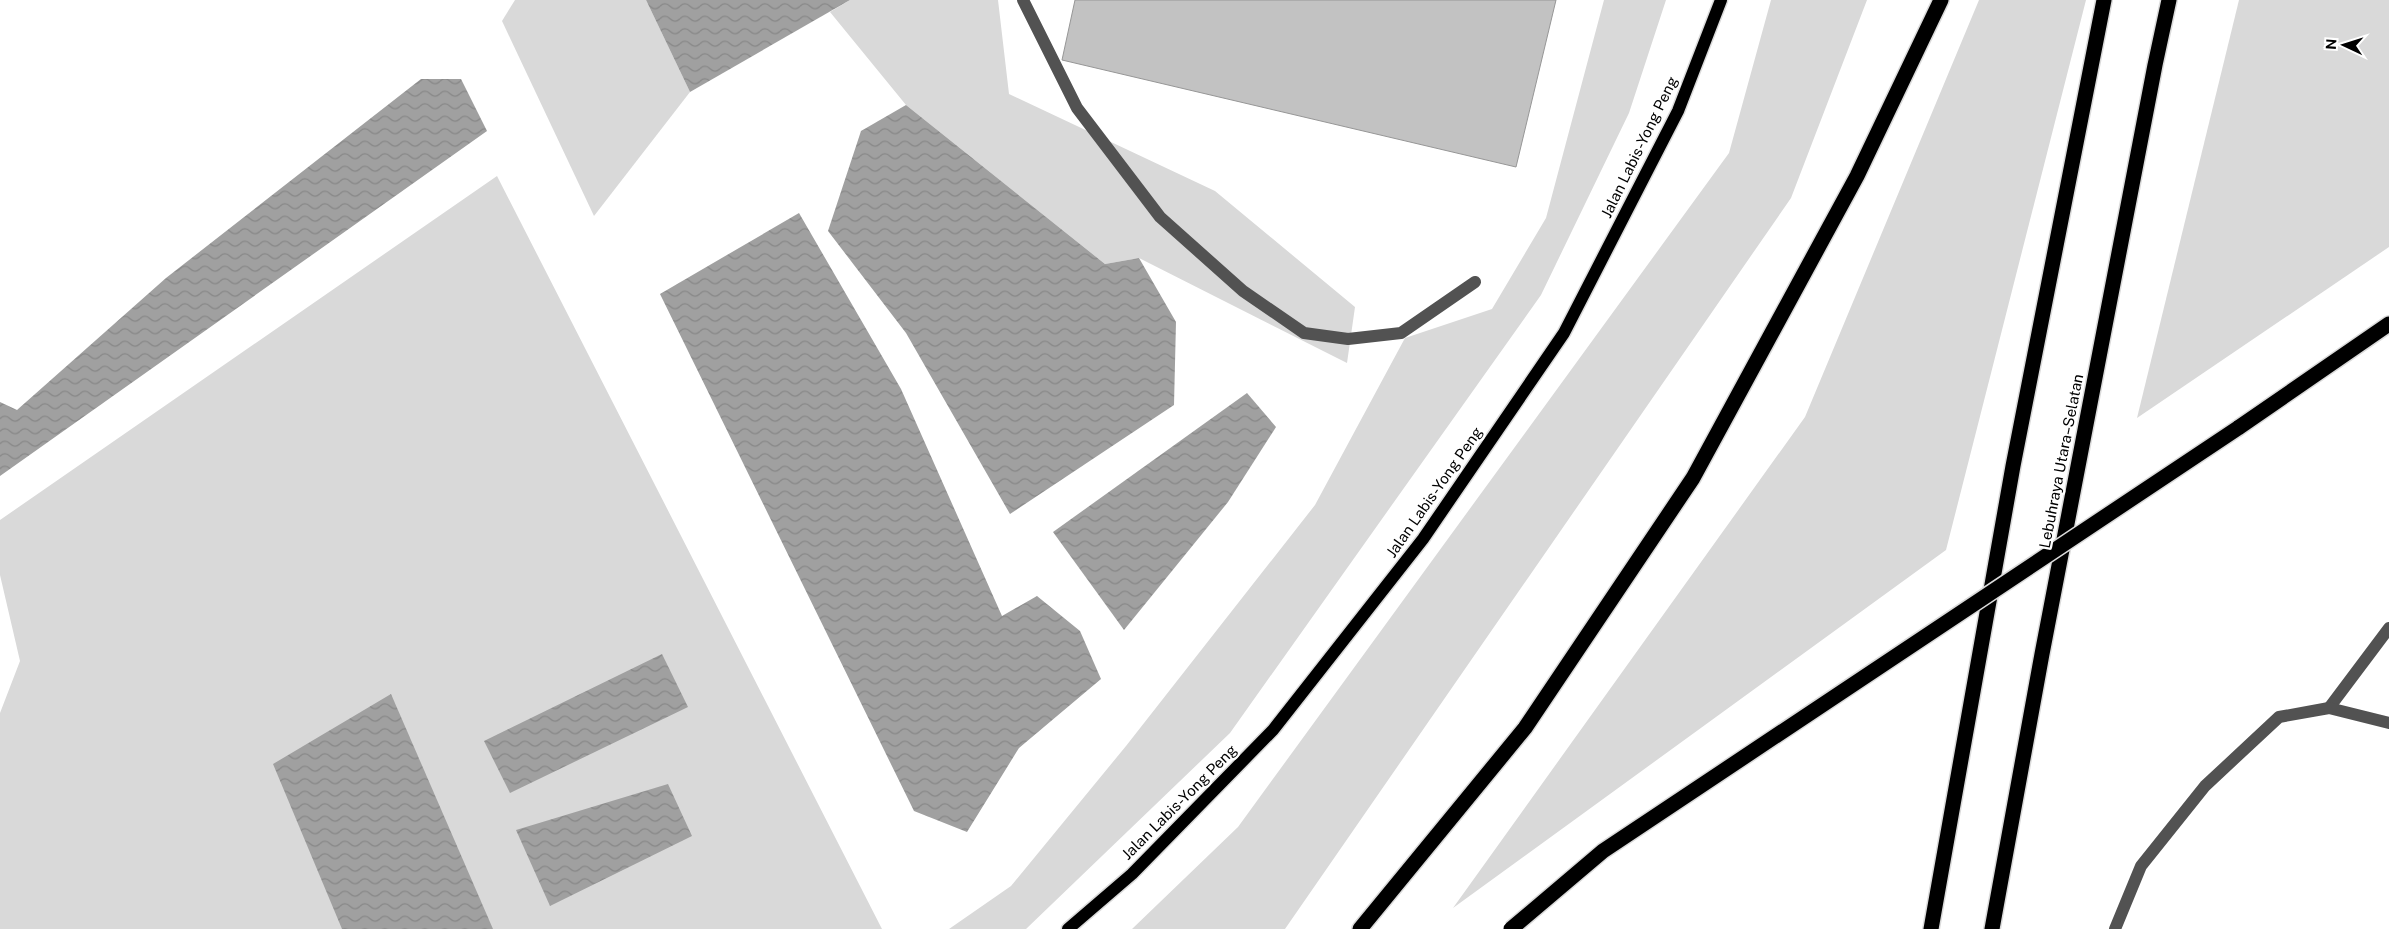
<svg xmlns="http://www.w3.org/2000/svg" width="2389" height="929" font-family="'Public Sans',sans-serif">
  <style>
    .green { fill: #d9d9d9 }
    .water { fill: url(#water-waves) }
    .building { fill: #c2c2c2; stroke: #969696 }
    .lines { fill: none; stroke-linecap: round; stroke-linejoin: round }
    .major-casing { stroke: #dbdbdb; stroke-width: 15 }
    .highway-casing { stroke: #dbdbdb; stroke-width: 18 }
    .minor { stroke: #525252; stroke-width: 12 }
    .major { stroke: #000; stroke-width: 12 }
    .highway { stroke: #000; stroke-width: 15 }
    .highway-bridge-casing { stroke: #dbdbdb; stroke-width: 18; stroke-linecap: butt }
    .highway-bridge { stroke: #000; stroke-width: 15 }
    .labels { text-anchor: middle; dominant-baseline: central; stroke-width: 4.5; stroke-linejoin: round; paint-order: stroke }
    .street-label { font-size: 15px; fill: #000; stroke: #fff }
  </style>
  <defs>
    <pattern id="water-waves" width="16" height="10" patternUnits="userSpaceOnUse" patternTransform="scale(1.25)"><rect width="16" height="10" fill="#a0a0a0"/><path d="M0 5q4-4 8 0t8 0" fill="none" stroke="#888"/></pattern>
  </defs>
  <rect width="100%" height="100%" fill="#fff"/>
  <!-- green -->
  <g class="green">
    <path d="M 515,0 L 646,0 L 690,92 L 594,216 L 502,21 Z"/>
    <path d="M 850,0 L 998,0 L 1009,94 L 1215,191 L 1355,307 L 1347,363 L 1139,258 L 1105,264 L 906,105 L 830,12 Z"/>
    <path d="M 1604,0 L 1666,0 L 1629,113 L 1541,295 L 1230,733 L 1026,929 L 949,929 L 1011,886 L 1126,746 L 1315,505 L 1405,338 L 1492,309 L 1546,218 Z"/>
    <path d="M 1771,0 L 1867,0 L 1791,198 L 1285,929 L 1132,929 L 1238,827 L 1729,153 Z"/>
    <path d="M 1979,0 L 2086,0 L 1946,550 L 1453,908 L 1805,417 Z"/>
    <path d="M 2239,0 L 2389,0 L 2389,247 L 2137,418 Z"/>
    <path d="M 497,176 L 882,929 L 0,929 L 0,713 L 20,661 L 0,575 L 0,520 Z"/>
  </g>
  <!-- water -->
  <g class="water">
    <path d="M 646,0 L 850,0 L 690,92 Z"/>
    <path d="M 421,79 L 461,79 L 487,131 L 0,476 L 0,402 L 17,410 L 166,278 Z"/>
    <path d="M 906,105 L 1105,264 L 1139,258 L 1176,322 L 1174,405 L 1010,514 L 906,333 L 828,231 L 861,131 Z"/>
    <path d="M 799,213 L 901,389 L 1002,616 L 1037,596 L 1080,631 L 1101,679 L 1019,748 L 967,832 L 914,811 L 660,294 Z"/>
    <path d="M 1247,393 L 1276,427 L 1228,502 L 1124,630 L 1053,532 Z"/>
    <path d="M 662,654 L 688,707 L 510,793 L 484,741 Z"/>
    <path d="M 391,694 L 493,929 L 342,929 L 273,764 Z"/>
    <path d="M 668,784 L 692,836 L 550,906 L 516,830 Z"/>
  </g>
  <!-- building -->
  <path class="building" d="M 1075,0 L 1556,0 L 1516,167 L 1062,60 Z"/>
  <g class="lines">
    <defs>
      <path id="major" d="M 1068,929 L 1132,874 L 1273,730 L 1423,539 L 1564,333 L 1678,111 L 1721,0"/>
      <g id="highway">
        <path d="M 2238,428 L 2389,324"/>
        <path d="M 1360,929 L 1525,728 L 1693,478 L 1857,176 L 1941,0"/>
        <path d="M 1931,929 L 2013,466 L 2104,0"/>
        <path d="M 1992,929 L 2042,654 L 2155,65 L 2169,0"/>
      </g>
    </defs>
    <!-- major casing -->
    <use href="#major" class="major-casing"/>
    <!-- highway casing -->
    <use href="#highway" class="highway-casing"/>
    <!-- minor -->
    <g class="minor">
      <path d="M 1023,0 L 1077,108 L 1160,217 L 1243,291 L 1304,333 L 1348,339 L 1401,333 L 1475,282"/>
      <path d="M 2329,708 L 2389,628"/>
      <path d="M 2115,929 L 2141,866 L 2205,786 L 2279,717 L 2329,708 L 2389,723"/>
    </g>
    <!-- major -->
    <use href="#major" class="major"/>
    <!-- highway -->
    <use href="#highway" class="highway"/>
    <defs>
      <path id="highway-bridge" d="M 1511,929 L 1603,851 L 2238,428"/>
    </defs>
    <!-- highway-bridge casing -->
    <use href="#highway-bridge" class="highway-bridge-casing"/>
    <!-- highway-bridge -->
    <use href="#highway-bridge" class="highway-bridge"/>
  </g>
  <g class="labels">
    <!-- street labels -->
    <g class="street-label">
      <text transform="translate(1639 147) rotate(-64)">Jalan Labis-Yong Peng</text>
      <text transform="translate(2061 461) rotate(-79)">Lebuhraya Utara–Selatan</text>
      <text transform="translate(1434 492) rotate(-55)">Jalan Labis-Yong Peng</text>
      <text transform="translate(1179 802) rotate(-45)">Jalan Labis-Yong Peng</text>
    </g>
  </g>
  <!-- north arrow -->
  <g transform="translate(2344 45) rotate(274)" stroke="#ffffff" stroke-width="4" paint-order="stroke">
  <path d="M0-4L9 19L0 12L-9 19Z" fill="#000000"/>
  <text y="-8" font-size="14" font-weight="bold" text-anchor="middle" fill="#000000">N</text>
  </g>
</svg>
